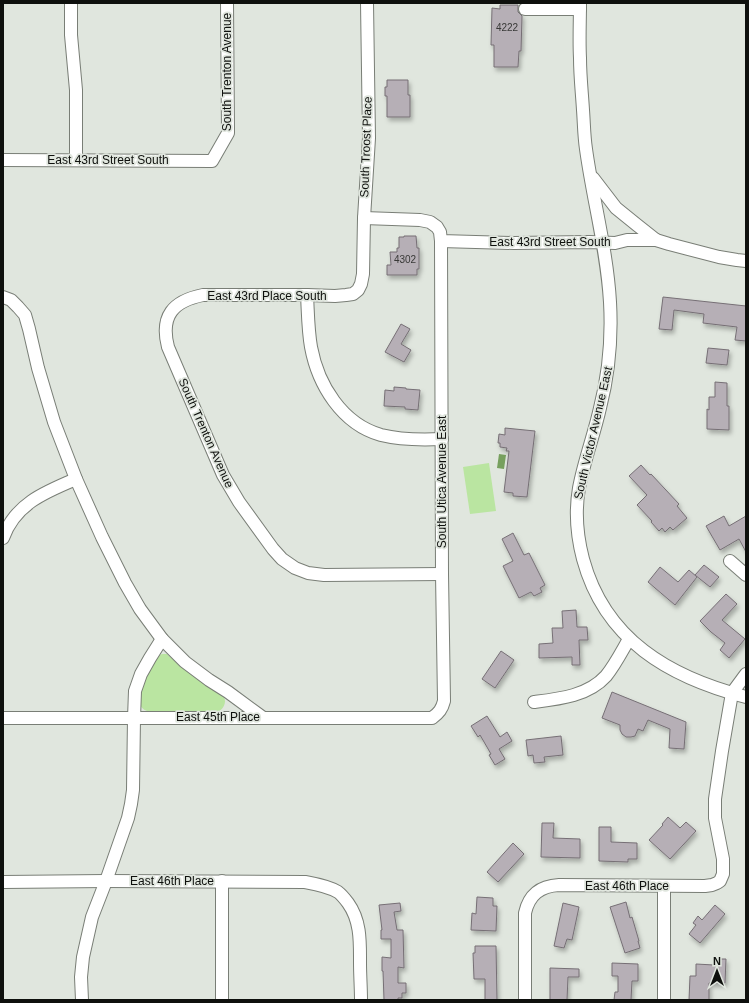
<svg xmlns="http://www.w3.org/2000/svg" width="749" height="1003" font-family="Arial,sans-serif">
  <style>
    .green { fill: #bae5a1 }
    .water { fill: #77a05e }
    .building { fill: #b6afb6; stroke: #766f75; filter: url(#shadow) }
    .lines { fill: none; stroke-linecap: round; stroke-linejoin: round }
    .minor-casing { stroke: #797e76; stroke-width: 14 }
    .minor { stroke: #fff; stroke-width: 12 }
    .labels { text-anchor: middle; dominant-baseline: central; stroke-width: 3.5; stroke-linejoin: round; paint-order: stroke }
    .number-label { font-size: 10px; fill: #383837 }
    .street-label { font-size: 12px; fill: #0e100d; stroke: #e0e6de }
  </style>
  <defs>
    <filter id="shadow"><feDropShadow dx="2" dy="3.5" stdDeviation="2" flood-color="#0004"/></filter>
  </defs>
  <rect width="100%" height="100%" fill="#e0e6de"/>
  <!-- green -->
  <g class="green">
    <path d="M 489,463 L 496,511 L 470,514 L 463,467 Z"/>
    <path d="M 162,654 L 167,654 L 169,656 C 176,661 182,667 188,672 C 196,678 204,683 212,688 C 215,691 222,693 224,697 C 227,703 223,710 217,712 L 150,712 C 146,711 142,709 140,705 C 136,694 151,658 162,654 Z"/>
  </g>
  <!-- water -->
  <path class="water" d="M 499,454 L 506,455 L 504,469 L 497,468 Z"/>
  <!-- building -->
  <g class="building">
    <path d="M 500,5 L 518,5 L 518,12 L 522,16 L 521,51 L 519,51 L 518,67 L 494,67 L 494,45 L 491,45 L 492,8 L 500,9 Z"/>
    <path d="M 387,80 L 408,80 L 408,95 L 410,95 L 410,117 L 387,117 L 387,96 L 385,96 L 385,87 L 387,87 Z"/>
    <path d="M 404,236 L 416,236 L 417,248 L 419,248 L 419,269 L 417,269 L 417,275 L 387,275 L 387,265 L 391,265 L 390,252 L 397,252 L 397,248 L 399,248 L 399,237 L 404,237 Z"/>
    <path d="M 663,297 L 746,306 L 746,341 L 735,340 L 737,327 L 703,323 L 704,314 L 674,310 L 672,330 L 659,329 Z"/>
    <path d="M 401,324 L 410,329 L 401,344 L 411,350 L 404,362 L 385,352 Z"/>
    <path d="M 708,348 L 729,350 L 727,365 L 706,363 Z"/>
    <path d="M 715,382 L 727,383 L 727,406 L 729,406 L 729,430 L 707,429 L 707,409 L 709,410 L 709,397 L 715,397 Z"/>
    <path d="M 394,387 L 406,388 L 406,389 L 420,390 L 418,410 L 405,409 L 405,407 L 384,406 L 385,390 L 394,391 Z"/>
    <path d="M 505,428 L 535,431 L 527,497 L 513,496 L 513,493 L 504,492 L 509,451 L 506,451 L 507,448 L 500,447 L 500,443 L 498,443 L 499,434 L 505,435 Z"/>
    <path d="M 641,465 L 650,475 L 651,474 L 679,504 L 677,506 L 687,518 L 673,530 L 670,527 L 665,532 L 662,528 L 659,531 L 651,522 L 652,521 L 637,505 L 647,495 L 629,476 Z"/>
    <path d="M 724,516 L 729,526 L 746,516 L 746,552 L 739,539 L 720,550 L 706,526 Z"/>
    <path d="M 513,533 L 524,555 L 529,553 L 545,585 L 540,588 L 542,592 L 534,596 L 531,592 L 519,598 L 503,566 L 513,561 L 502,539 Z"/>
    <path d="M 704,565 L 719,577 L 710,587 L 695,575 Z"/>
    <path d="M 660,567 L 678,582 L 689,570 L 697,577 L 675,605 L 648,582 Z"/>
    <path d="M 726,594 L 737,604 L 722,620 L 745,639 L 729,658 L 720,650 L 725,643 L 711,632 L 700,621 Z"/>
    <path d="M 576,610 L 577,627 L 587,627 L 588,640 L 579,640 L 580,665 L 572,665 L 572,657 L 539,658 L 539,644 L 553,643 L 552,628 L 563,628 L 562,611 Z"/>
    <path d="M 501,651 L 514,660 L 495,688 L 482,679 Z"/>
    <path d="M 612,692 L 686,722 L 684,749 L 669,748 L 670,729 L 648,720 L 643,731 L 638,729 L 635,736 L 631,737 L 626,737 L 622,734 L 620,730 L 620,725 L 602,718 Z"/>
    <path d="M 487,716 L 500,737 L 507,732 L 512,741 L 499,749 L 505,759 L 495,765 L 489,755 L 491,754 L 480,735 L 478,737 L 471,726 Z"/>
    <path d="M 561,736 L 563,755 L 544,757 L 545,762 L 534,763 L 533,755 L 528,756 L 526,740 Z"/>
    <path d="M 668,817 L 680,828 L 686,822 L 696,831 L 670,859 L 649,840 L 663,825 L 662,824 Z"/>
    <path d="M 542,823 L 554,823 L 553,838 L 580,839 L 580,858 L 541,857 Z"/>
    <path d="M 599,827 L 611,827 L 611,842 L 637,843 L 637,859 L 628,859 L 628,862 L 599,861 Z"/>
    <path d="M 513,843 L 524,854 L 498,882 L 487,872 Z"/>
    <path d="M 477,897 L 493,898 L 493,906 L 497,906 L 496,931 L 471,930 L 472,913 L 476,914 Z"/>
    <path d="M 626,902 L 630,918 L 632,917 L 639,941 L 638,941 L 640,948 L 625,953 L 610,907 Z"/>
    <path d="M 400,903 L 401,911 L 394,912 L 397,930 L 403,930 L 404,968 L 398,967 L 398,983 L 406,983 L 406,993 L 402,993 L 402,998 L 398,998 L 398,1000 L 384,1000 L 383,971 L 382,971 L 382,957 L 391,958 L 391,939 L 381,939 L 381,930 L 382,930 L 379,905 Z"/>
    <path d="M 563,903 L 579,907 L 572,940 L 567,939 L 564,948 L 554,946 Z"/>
    <path d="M 715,905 L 725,914 L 700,943 L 689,934 L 696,925 L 693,923 L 698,916 L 702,920 Z"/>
    <path d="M 475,946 L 496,946 L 497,1000 L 485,1000 L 485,979 L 474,979 L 473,953 L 475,953 Z"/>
    <path d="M 714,959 L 726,959 L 725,983 L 709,983 L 709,1000 L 689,1000 L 690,976 L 696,976 L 696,964 L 714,965 Z"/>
    <path d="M 612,963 L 638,964 L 638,981 L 632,981 L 631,1000 L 614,1000 L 615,992 L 618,992 L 618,976 L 612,976 Z"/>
    <path d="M 550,968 L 579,969 L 579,977 L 568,977 L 567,1000 L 550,1000 Z"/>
  </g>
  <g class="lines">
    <defs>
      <g id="minor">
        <path d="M 71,3 L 71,35 L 76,90 L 76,160"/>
        <path d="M 367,3 L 369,138 L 364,218 L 363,274 L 361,284 L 358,290 L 353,294 L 346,295 L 335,296 L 307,295 L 203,295 C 173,301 160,316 168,347 L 223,475 L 239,502 L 273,549 L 282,559 L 295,568 L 308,573 L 324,575 L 442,574"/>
        <path d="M 580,3 C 580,21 579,40 580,58 C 580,76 582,93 583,110 C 584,123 584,136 586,149 C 593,200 607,250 610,302 C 612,337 609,373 600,408 C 594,435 584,461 579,488 C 575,511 577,536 583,559 C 605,640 669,677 746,697"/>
        <path d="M 525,9 L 580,9"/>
        <path d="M 3,160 L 212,161 L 228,133 L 227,3"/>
        <path d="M 593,178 L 616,208 L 637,225 L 656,240"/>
        <path d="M 364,218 L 420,220 L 430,222 L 437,227 L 440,232 L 441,241 L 514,243 L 589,242 L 615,243 L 627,240 L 656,240 L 669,244 L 719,257 L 737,260 L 746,261"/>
        <path d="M 307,295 C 308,313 308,330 311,347 C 318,385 342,424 381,435 C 401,440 421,440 442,439"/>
        <path d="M 3,297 L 11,300 L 18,307 L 25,315 L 29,329 L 38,368 L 54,422 L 76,479 L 102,537 L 125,583 L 140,609 L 162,639 L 185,662 L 209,680 L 228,692 L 262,717"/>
        <path d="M 3,538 C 15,504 45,492 76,479"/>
        <path d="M 730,561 L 746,575"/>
        <path d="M 534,702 C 559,699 588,696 606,676 C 615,665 622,651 629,639"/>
        <path d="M 3,718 L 432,718 C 439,713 442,709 444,701 L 442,574 L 441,241"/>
        <path d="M 222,881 L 222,1000"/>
        <path d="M 3,882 L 106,881 L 305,882 C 316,884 328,886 338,892 C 342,895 345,899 348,903 C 361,921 360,942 360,963 C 360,975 361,988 361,1000"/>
        <path d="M 82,1000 L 81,977 L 83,957 L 92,917 L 106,881 L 128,818 L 131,804 L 133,790 L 134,718 L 135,691 L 141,674 L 150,658 L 162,639"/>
        <path d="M 525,1000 L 525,913 C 529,895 540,886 559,885 L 705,886 L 712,885 L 717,883 L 720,881 L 723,874 L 723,859 L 715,818 L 715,799 L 722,751 L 732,693 L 746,674"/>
        <path d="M 664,1000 L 664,886"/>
      </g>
    </defs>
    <!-- minor casing -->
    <use href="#minor" class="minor-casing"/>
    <!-- minor -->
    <use href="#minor" class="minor"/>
  </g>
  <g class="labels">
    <!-- number labels -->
    <g class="number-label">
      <text x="507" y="27">4222</text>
      <text x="405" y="259">4302</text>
    </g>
    <!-- street labels -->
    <g class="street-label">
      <text transform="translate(227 72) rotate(-90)">South Trenton Avenue</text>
      <text transform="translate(366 147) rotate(-88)">South Troost Place</text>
      <text x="108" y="160">East 43rd Street South</text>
      <text x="550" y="242">East 43rd Street South</text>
      <text x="267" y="296">East 43rd Place South</text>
      <text transform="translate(206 433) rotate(66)">South Trenton Avenue</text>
      <text transform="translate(593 433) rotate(-77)">South Victor Avenue East</text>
      <text transform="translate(442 482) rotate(-90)">South Utica Avenue East</text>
      <text x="218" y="717">East 45th Place</text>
      <text x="172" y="881">East 46th Place</text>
      <text x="627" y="886">East 46th Place</text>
    </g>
  </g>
  <!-- border -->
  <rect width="749" height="1003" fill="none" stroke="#0e100d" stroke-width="8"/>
  <!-- north arrow -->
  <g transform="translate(717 971)" stroke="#e0e6de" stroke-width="3" paint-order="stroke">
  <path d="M0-3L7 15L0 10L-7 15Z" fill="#0e100d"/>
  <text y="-6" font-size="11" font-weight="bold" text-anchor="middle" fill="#0e100d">N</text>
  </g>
</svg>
